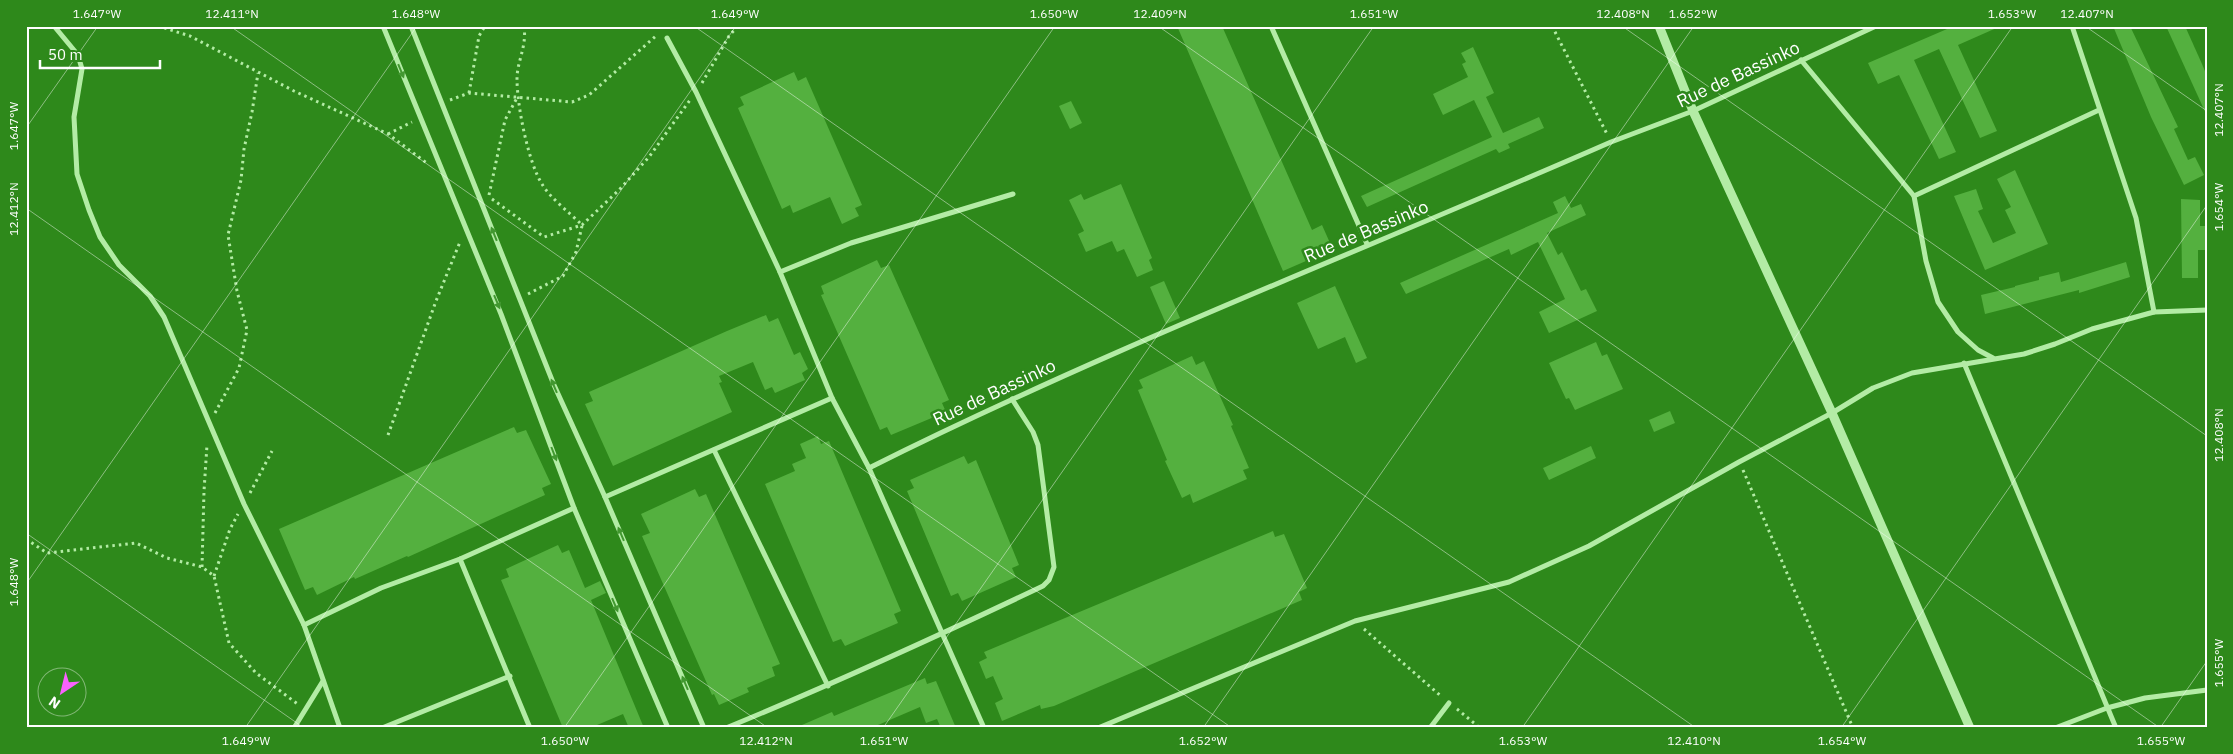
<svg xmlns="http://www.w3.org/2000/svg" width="2233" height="754" font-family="'IBM Plex Sans',sans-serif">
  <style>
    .building { fill: #54b03f }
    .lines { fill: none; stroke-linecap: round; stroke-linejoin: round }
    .path { stroke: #b3eca5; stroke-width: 3; stroke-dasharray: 2.5 4; stroke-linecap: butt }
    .minor { stroke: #b3eca5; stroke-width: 5 }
    .tertiary { stroke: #b3eca5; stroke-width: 9 }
    .oneway { fill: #429830 }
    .ticks { fill: none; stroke: #fff; stroke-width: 1; stroke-opacity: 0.45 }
    .labels { text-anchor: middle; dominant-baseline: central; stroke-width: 5; stroke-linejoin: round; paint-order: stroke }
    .street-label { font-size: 18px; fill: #fff; stroke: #2e891b }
    .neatline { fill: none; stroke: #fff; stroke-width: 2 }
    .ticks-label { font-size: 12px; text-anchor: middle; fill: #fff }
  </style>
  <rect width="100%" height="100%" fill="#2e891b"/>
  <!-- building -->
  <g class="building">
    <path d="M 1177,26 L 1222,26 L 1312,230 L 1322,225 L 1334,252 L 1307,263 L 1306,261 L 1283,271 Z"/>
    <path d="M 1954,26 L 2001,26 L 1958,45 L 1997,131 L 1980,138 L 1939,49 L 1914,60 L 1956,152 L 1939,159 L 1899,75 L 1878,84 L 1868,63 Z"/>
    <path d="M 2113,26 L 2130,26 L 2178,127 L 2174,129 L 2188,160 L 2195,157 L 2204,175 L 2184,185 L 2151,117 Z"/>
    <path d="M 2166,26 L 2185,26 L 2202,64 L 2207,76 L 2207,116 Z"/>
    <path d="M 1473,47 L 1494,93 L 1486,97 L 1503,133 L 1539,117 L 1544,128 L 1508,144 L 1510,148 L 1499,153 L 1496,149 L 1367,207 L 1361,196 L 1492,137 L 1474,100 L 1443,115 L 1433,94 L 1468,77 L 1462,64 L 1466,62 L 1461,53 Z"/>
    <path d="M 794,72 L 798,81 L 806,77 L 862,205 L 855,208 L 859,216 L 842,224 L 830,197 L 793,213 L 790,205 L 782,209 L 738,108 L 744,105 L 740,97 Z"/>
    <path d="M 1071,101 L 1082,123 L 1070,129 L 1059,106 Z"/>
    <path d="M 2015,170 L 2048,244 L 1985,270 L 1954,196 L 1976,189 L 1983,209 L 1978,211 L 1993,243 L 2016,233 L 2005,210 L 2011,207 L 1997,179 Z"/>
    <path d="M 1121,184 L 1152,258 L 1149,260 L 1153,270 L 1137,277 L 1124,249 L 1117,252 L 1112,241 L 1086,252 L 1078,234 L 1084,231 L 1069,200 L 1081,194 L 1084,200 Z"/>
    <path d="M 1565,196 L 1571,208 L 1581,204 L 1586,215 L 1547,233 L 1558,255 L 1562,252 L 1581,291 L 1586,289 L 1597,311 L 1549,333 L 1539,312 L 1565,299 L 1538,242 L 1511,255 L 1509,249 L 1406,294 L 1400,283 L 1558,213 L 1553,202 Z"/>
    <path d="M 2181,199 L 2200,200 L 2200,226 L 2205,226 L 2205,250 L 2198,250 L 2198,278 L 2182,278 Z"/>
    <path d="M 877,260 L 881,268 L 889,265 L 949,400 L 942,403 L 946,412 L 891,435 L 887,427 L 880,430 L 821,295 L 824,294 L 821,286 Z"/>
    <path d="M 2126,262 L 2130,277 L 2079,293 L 2079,290 L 1985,314 L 1981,295 L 2015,287 L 2015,286 L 2039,280 L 2039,277 L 2059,272 L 2061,282 Z"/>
    <path d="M 1164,281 L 1180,318 L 1166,324 L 1150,287 Z"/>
    <path d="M 1335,286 L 1367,358 L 1356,363 L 1345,337 L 1318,349 L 1297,303 Z"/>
    <path d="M 766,315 L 769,322 L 778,318 L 794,355 L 800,352 L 808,369 L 802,373 L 805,380 L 775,393 L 772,387 L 765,390 L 753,362 L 719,376 L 722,382 L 719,383 L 732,412 L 613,466 L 585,404 L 593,401 L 589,392 L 727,331 Z"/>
    <path d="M 1596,342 L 1602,356 L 1607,354 L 1623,389 L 1575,410 L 1569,398 L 1566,399 L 1549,363 Z"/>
    <path d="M 1192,356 L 1196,365 L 1204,361 L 1233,425 L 1231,426 L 1249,468 L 1243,470 L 1247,479 L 1193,503 L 1190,494 L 1182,498 L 1165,461 L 1167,460 L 1138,390 L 1143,388 L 1139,380 Z"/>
    <path d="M 1670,411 L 1675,423 L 1654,432 L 1649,420 Z"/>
    <path d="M 514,427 L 517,433 L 526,430 L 551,484 L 542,488 L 545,495 L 408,557 L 407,556 L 355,579 L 354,577 L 317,595 L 313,587 L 305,590 L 279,529 Z"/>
    <path d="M 818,436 L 821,444 L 829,441 L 901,611 L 894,614 L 898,623 L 845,646 L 841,639 L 833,642 L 765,484 L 795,471 L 792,464 L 806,458 L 800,444 Z"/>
    <path d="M 1591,446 L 1596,458 L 1549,480 L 1543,468 Z"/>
    <path d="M 964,456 L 968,464 L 976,460 L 1019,565 L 1012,568 L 1016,577 L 962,601 L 958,593 L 951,596 L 907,491 L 914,488 L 910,480 Z"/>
    <path d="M 695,489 L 699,497 L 706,494 L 780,664 L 772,667 L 775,676 L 747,688 L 749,692 L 719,705 L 714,694 L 712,695 L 642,536 L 650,533 L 641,514 Z"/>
    <path d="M 1273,531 L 1275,537 L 1284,534 L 1307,588 L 1299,592 L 1302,600 L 1054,706 L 1041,709 L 1040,705 L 1002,721 L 995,703 L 1003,699 L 993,676 L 986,679 L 979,662 L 987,658 L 984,652 Z"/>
    <path d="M 558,545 L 562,553 L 569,550 L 585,588 L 600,581 L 606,593 L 591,600 L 644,728 L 629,728 L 623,714 L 590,728 L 563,728 L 501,580 L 509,577 L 506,569 Z"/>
    <path d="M 925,678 L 927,684 L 936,681 L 956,728 L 941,728 L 937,719 L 926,723 L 920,707 L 871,728 L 795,728 L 832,712 L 834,716 Z"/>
  </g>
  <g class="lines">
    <!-- path -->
    <g class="path">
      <path d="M 158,26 L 190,36 L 294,91 L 388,134 L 428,164"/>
      <path d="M 524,26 C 527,47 517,61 517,79 C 517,105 528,162 542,184 C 550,198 570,213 582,225"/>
      <path d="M 1552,26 L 1607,134"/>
      <path d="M 702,83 L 729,36 L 738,26"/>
      <path d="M 469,93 L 479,36 L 485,26"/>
      <path d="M 450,100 L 469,93 L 572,102 L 589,95 L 657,35"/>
      <path d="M 388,134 L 412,122"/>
      <path d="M 489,195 L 505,120 L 518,96"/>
      <path d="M 492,199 L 544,237 L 582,225 L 619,190 L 649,157 L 690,100"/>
      <path d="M 528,294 L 563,276 L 576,252 L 582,226"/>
      <path d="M 215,413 L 239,368 L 247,330 L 237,291 L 228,235 L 241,180 L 244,149 L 252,112 L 258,73"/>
      <path d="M 388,435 L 436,301 L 460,242"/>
      <path d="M 1743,470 L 1853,728"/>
      <path d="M 250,493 L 272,451"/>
      <path d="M 26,539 L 47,553 L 136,543 L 167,558 L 202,567 L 214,576 L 229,643 L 256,673 L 299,705"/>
      <path d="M 202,567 L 204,491 L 207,445"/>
      <path d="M 214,576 L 230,529 L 238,514"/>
      <path d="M 1364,629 L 1442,697"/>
      <path d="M 1457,709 L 1480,728"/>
    </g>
    <!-- minor -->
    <g class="minor">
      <path d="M 54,26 L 78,55 L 82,69 L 74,117 L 77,174 L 89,210 L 100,237 L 119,265 L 150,296 L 164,317 L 244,504 L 304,625 L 340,728"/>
      <path d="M 383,26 L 501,314 L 574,508 L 668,728"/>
      <path d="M 411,26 L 554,385 L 605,497 L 704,728"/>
      <path d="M 1271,26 L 1367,244"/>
      <path d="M 2072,26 L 2136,218 L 2154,312"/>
      <path d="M 667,38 L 696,92 L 780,272 L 832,398 L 869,468 L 984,728"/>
      <path d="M 1801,60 L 1914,196 L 1926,261 L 1938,302 L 1958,332 L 1978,350 L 1993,358"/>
      <path d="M 1914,196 L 2099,110"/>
      <path d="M 780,272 L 851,243 L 1013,194"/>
      <path d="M 1964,363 L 2116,728"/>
      <path d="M 714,450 L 828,686"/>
      <path d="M 869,468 C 1111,347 1364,250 1611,142 L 1693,111 L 1876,26"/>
      <path d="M 605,497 L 832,398"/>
      <path d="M 460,559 L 530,728"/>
      <path d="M 304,625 L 381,588 L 460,559 L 574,508"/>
      <path d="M 294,728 L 323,681"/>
      <path d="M 382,728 L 510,676"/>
      <path d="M 726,728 C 833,684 938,636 1043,586 L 1049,580 L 1054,567 L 1038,445 L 1033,432 L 1012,399"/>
      <path d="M 1098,728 L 1355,621 L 1509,582 L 1589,546 L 1739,462 L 1832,413 L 1873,388 L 1912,373 L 2024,354 L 2055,344 L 2092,329 L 2154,312 L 2207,310"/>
      <path d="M 1430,728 L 1449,703"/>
      <path d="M 2055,728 L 2107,708 L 2145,698 L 2207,690"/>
    </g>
    <!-- tertiary -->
    <path class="tertiary" d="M 1659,26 L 1693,111 L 1832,413 L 1970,728"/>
  </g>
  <!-- one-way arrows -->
  <defs><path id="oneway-solid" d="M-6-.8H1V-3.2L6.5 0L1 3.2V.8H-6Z" transform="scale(1.25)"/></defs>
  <g class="oneway">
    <use href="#oneway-solid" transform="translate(401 71) rotate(68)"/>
    <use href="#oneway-solid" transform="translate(494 234) rotate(-112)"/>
    <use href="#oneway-solid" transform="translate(497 302) rotate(67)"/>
    <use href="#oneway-solid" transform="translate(554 386) rotate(-113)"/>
    <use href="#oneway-solid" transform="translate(554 454) rotate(69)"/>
    <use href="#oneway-solid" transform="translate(621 534) rotate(-113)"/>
    <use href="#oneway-solid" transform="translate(615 605) rotate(67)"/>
    <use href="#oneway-solid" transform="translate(685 683) rotate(-113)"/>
  </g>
  <!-- ticks -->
  <path class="ticks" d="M 230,26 L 1232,728M 694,26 L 1696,728M 1158,26 L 2160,728M 1622,26 L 2207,436M 2085,26 L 2207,111M 26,128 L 98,26M 26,208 L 768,728M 26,533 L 304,728M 26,584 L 417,26M 245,728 L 736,26M 564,728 L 1055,26M 883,728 L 1374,26M 1203,728 L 1694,26M 1522,728 L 2013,26M 1841,728 L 2207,205M 2160,728 L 2207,661"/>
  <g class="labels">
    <!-- street labels -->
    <g class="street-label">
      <text transform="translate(1738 74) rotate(-25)">Rue de Bassinko</text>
      <text transform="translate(1366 231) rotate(-23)">Rue de Bassinko</text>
      <text transform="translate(994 392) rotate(-25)">Rue de Bassinko</text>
    </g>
  </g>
  <!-- border -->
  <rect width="2233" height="754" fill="none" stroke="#2e891b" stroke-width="55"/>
  <!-- north arrow -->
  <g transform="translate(62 692) rotate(215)"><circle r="24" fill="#2e891b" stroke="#82b876"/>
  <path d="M0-4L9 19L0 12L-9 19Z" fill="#fa62fd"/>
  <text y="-8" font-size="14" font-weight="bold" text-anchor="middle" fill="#ffffff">N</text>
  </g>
  <!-- scale -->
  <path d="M40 60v8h120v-8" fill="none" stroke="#ffffff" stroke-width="2.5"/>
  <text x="48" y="60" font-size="15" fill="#ffffff" stroke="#2e891b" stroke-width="4" paint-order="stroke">50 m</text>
  <rect x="28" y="28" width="2178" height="698" class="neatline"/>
  <g class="ticks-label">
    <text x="97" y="18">1.647°W</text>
    <text x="232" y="18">12.411°N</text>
    <text x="416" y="18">1.648°W</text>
    <text x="735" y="18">1.649°W</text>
    <text x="1054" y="18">1.650°W</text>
    <text x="1160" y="18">12.409°N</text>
    <text x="1374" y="18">1.651°W</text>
    <text x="1623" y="18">12.408°N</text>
    <text x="1693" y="18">1.652°W</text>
    <text x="2012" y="18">1.653°W</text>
    <text x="2087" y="18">12.407°N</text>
    <text transform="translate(2219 110) rotate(-90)" y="4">12.407°N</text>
    <text transform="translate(14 126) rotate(-90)" y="4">1.647°W</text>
    <text transform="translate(2219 207) rotate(-90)" y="4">1.654°W</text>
    <text transform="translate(14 209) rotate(-90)" y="4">12.412°N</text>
    <text transform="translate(2219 435) rotate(-90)" y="4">12.408°N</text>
    <text transform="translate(14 582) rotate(-90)" y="4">1.648°W</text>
    <text transform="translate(2219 663) rotate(-90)" y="4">1.655°W</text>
    <text x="246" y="745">1.649°W</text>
    <text x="565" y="745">1.650°W</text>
    <text x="766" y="745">12.412°N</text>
    <text x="884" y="745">1.651°W</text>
    <text x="1203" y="745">1.652°W</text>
    <text x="1523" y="745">1.653°W</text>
    <text x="1694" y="745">12.410°N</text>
    <text x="1842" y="745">1.654°W</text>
    <text x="2161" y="745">1.655°W</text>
  </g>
</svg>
